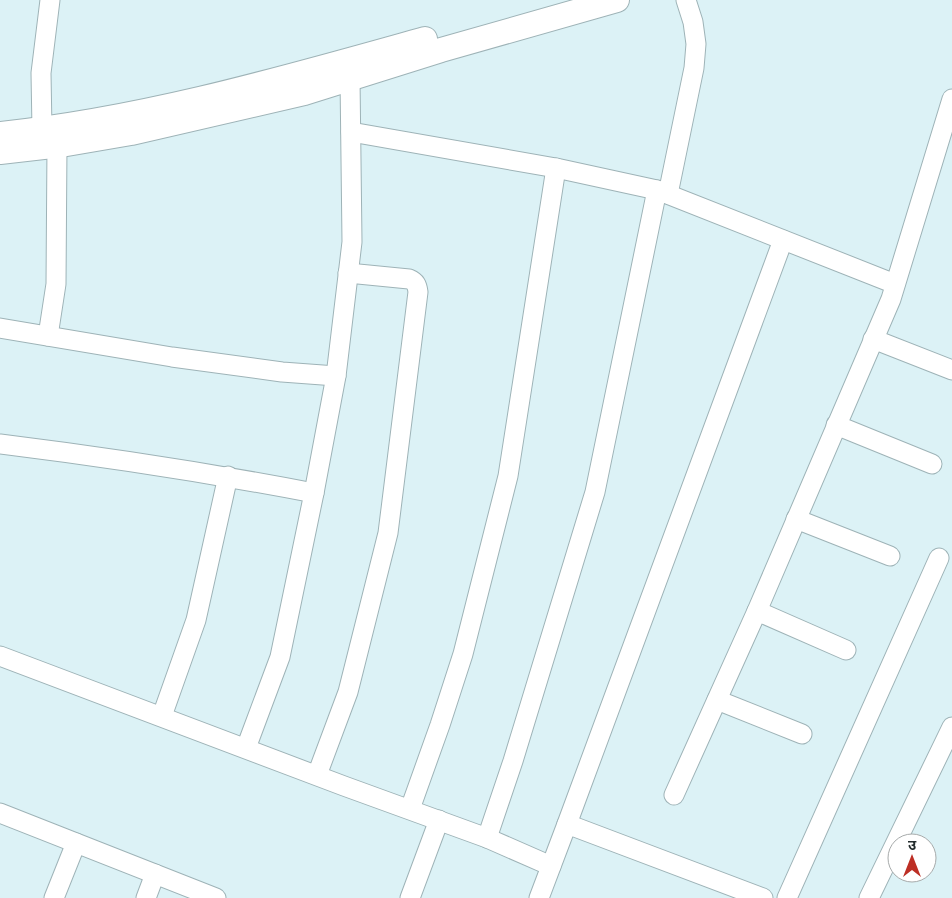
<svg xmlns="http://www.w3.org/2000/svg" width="952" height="898" font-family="Signika,'Noto Sans Devanagari',sans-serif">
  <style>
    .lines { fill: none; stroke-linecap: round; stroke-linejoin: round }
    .minor-casing { stroke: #9eb3b7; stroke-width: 21 }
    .major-casing { stroke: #9eb3b7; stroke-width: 26 }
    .minor { stroke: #fff; stroke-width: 19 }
    .major { stroke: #fff; stroke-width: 24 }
  </style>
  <rect width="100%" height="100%" fill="#dcf2f6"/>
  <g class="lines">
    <defs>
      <g id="minor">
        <path d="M 42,130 L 41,73 L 50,0"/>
        <path d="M 351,132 L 556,168 L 657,190 L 895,284"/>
        <path d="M 668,194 L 694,68 L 696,44 L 693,22 L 686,0"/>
        <path d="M 0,328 L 172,357 L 282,372 L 336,376"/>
        <path d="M 48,336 L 56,284 L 57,145"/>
        <path d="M 873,339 L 952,370"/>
        <path d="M 836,425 L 932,464"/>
        <path d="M 0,444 C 105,457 210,473 314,493"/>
        <path d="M 796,519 L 890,556"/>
        <path d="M 757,611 L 846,650"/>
        <path d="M 0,656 L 344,786 L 487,838 L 551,866"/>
        <path d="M 717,700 L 802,734"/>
        <path d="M 162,716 L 196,620 L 228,476"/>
        <path d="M 246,748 L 280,657 L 314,493 L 336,376 L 352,242 L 350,78"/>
        <path d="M 317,775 L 348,692 L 388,533 L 418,292 C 417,285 416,282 409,279 L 348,273"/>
        <path d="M 674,795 L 757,611 L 891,299 L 952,99"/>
        <path d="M 410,809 L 440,725 L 463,654 L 508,476 L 556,168"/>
        <path d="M 0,813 L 216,898"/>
        <path d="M 567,824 L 783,240"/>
        <path d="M 487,838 L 513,761 L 595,492 L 657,190"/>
        <path d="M 54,898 L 76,843"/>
        <path d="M 146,898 L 155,874"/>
        <path d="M 410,898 L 439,820"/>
        <path d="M 539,898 L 567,824 L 763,898"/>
        <path d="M 787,898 L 939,558"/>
        <path d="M 869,898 L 952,727"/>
      </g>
      <g id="major">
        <path d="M 0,134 C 145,119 285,78 425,39"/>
        <path d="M 0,152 L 61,145 L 131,133 L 304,93 L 441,50 L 617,0"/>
      </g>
    </defs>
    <!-- minor casing -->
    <use href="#minor" class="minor-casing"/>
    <!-- major casing -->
    <use href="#major" class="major-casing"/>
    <!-- minor -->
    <use href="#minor" class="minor"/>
    <!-- major -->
    <use href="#major" class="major"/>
  </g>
  <!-- north arrow -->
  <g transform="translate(912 858)"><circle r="24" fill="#ffffff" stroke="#a7abab"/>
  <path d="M0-4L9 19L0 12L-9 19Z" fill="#bd2f25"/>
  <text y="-8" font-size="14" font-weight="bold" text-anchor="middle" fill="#232c2d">उ</text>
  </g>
</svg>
